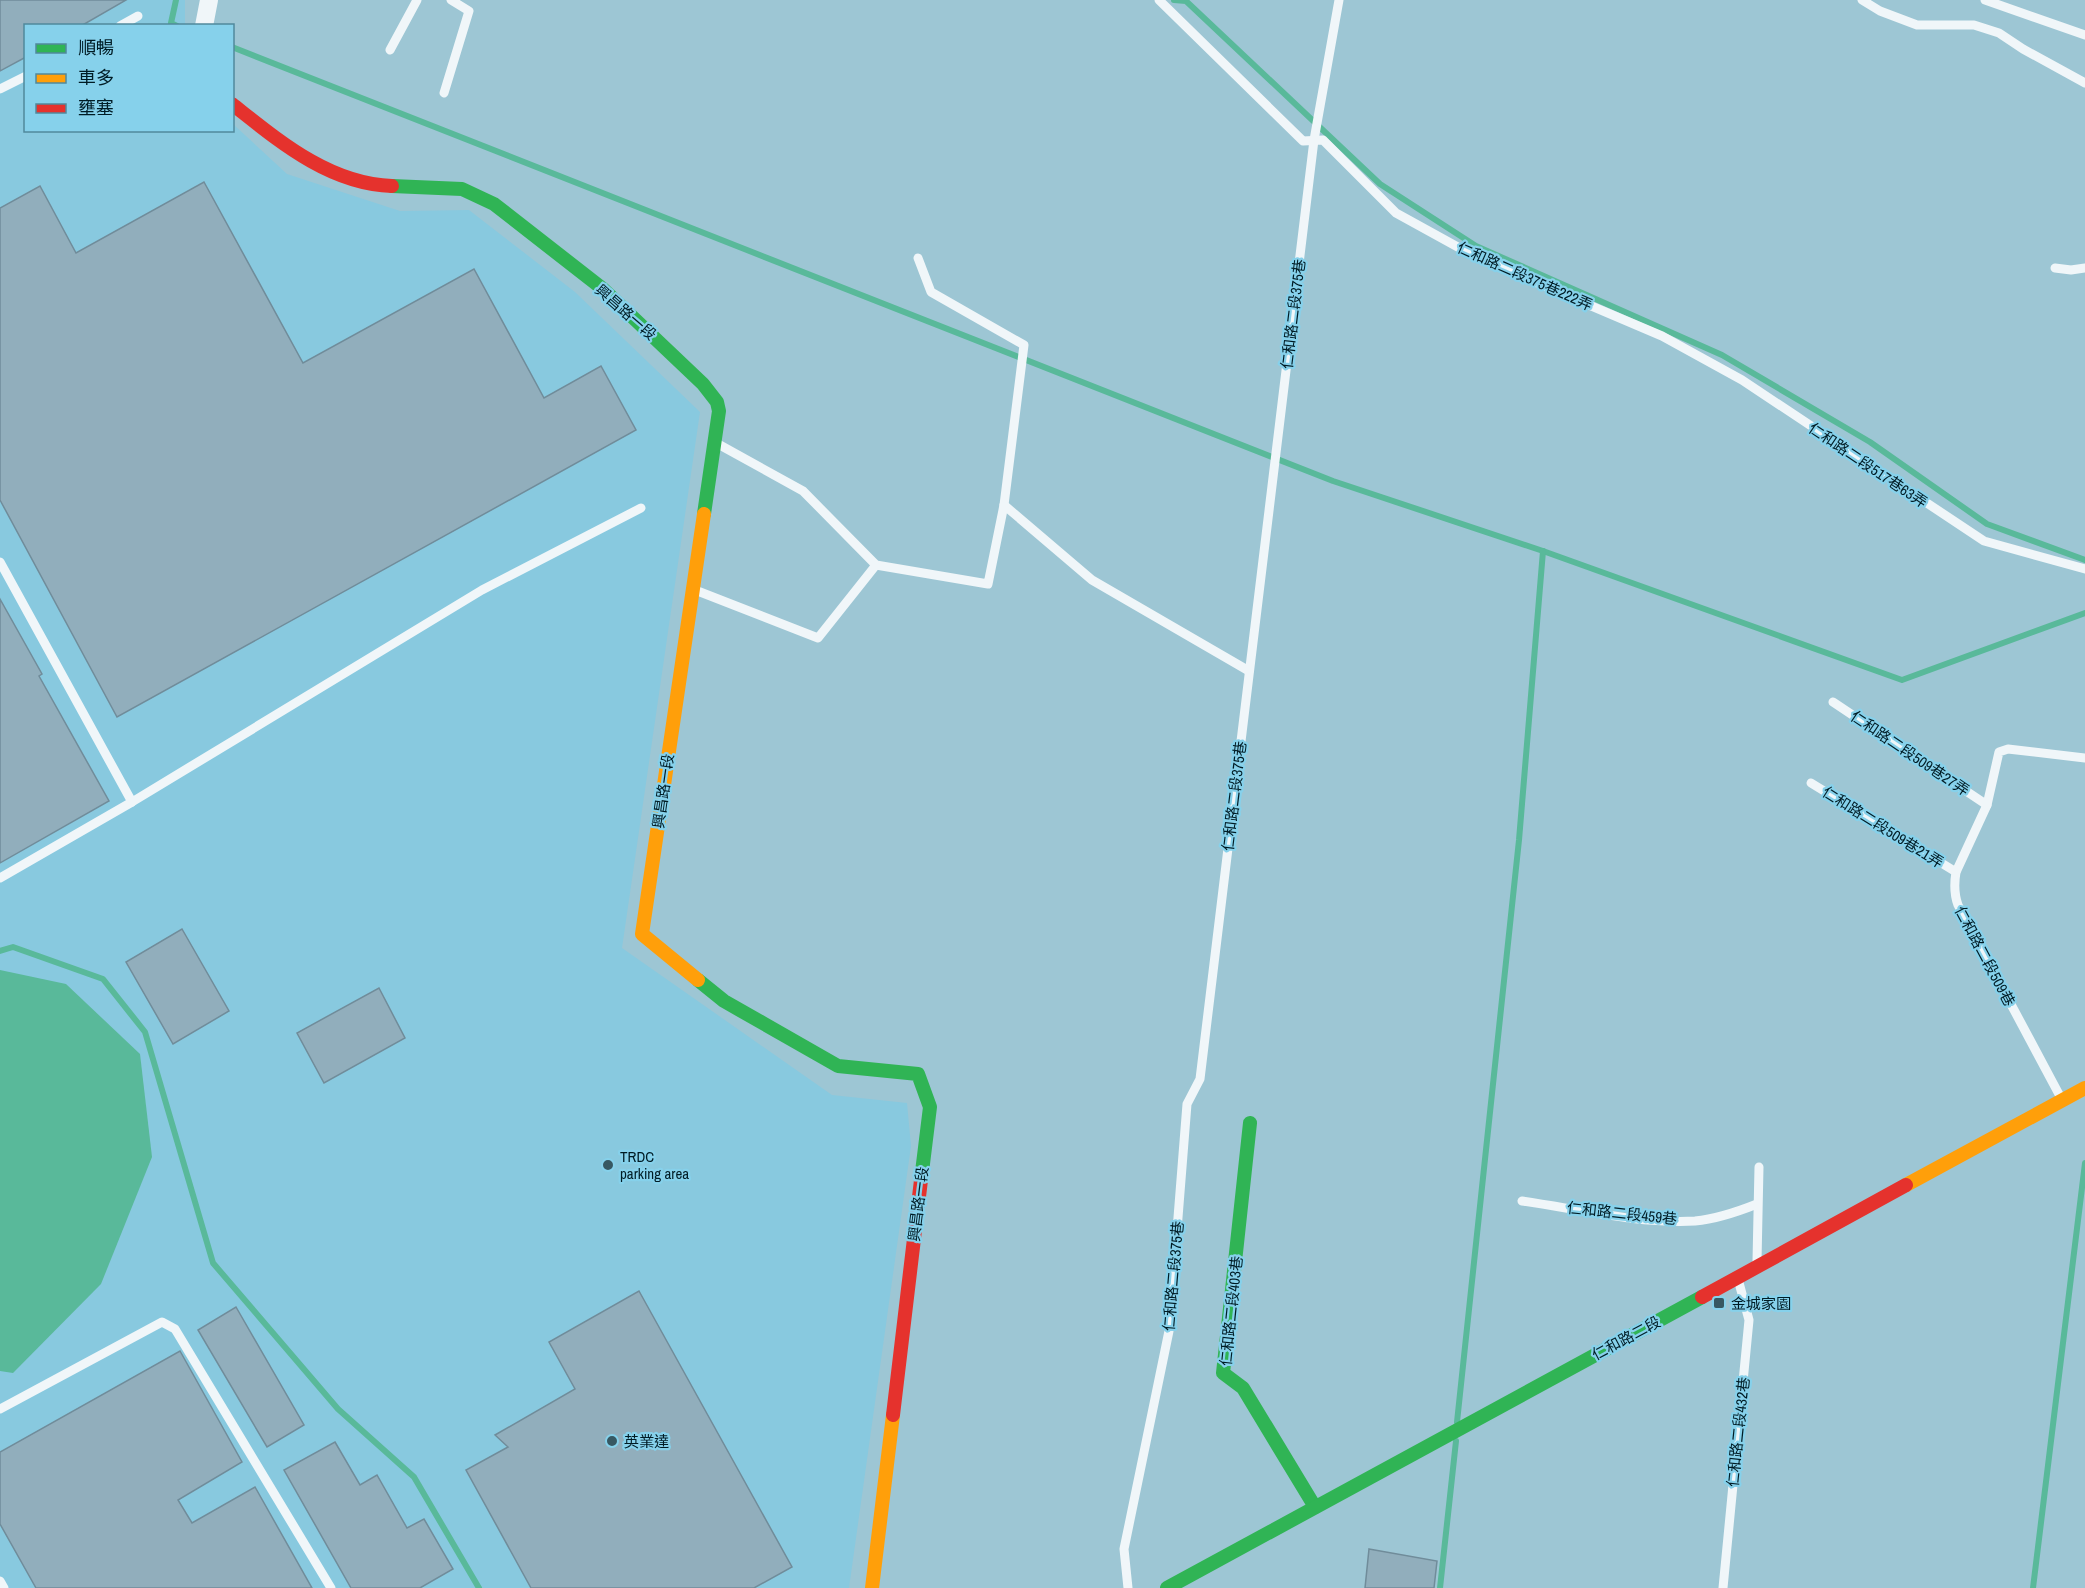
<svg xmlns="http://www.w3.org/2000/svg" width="2085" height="1588" font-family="'Archivo Narrow','Noto Sans TC',sans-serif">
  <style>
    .built { fill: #88c9df }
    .water { fill: #59b99a }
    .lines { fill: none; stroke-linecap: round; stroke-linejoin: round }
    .stream { stroke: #59b99a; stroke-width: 6 }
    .building { fill: #91aebc; stroke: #708c9a; stroke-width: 1.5 }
    .lane { stroke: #f0f6f9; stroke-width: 9 }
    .street { stroke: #f0f6f9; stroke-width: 18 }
    .fast { stroke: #30b455; stroke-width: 14 }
    .slow { stroke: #ff9f0a; stroke-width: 14 }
    .jam { stroke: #e5322d; stroke-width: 14 }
    .poi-dot { fill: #375862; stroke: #86d1eb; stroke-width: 2 }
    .labels { text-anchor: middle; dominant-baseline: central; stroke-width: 4.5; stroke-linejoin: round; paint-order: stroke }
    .street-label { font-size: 15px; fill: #001c25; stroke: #86d1eb }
    .poi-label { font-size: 15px; fill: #001c25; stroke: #86d1eb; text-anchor: start }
  </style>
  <rect width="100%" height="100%" fill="#9dc6d4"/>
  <!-- built -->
  <path class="built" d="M 0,0 L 185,0 L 185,25 L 26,26 L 26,130 L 232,130 L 233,124 L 287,174 L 400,211 L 469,210 L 575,292 L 700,412 L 622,948 L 832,1095 L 907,1103 L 911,1146 L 849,1588 L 0,1588 Z"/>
  <!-- water -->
  <path class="water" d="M 0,970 L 66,984 L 140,1054 L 152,1157 L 101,1284 L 13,1373 L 0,1371 Z"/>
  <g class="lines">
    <!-- stream -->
    <g class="stream">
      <path d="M 176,0 L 171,23 L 177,26"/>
      <path d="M 1174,0 L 1186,1 L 1380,184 L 1476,246 L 1722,355 L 1870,442 L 1987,524 L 2085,560"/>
      <path d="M 232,47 L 1333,481 L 1543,551 L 1902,680 L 2085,613"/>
      <path d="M 0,951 L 13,947 L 103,979 L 145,1032 L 213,1263 L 338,1409 L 414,1477 L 479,1588"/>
      <path d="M 1457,1422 L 1519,840 L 1543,551"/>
      <path d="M 1440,1588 L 1456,1441"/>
      <path d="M 2033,1588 L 2085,1163"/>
    </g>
  </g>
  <!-- building -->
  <g class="building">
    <path d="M 0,0 L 126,0 L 81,26 L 26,26 L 26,57 L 0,71 Z"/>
    <path d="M 204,182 L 303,363 L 474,269 L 544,398 L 601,366 L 636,430 L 117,717 L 0,500 L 0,208 L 40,186 L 76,253 Z"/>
    <path d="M 0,599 L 42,674 L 39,676 L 109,801 L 0,863 Z"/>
    <path d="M 182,929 L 229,1011 L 173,1044 L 126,962 Z"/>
    <path d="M 379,988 L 405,1038 L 324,1083 L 297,1033 Z"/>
    <path d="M 639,1291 L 792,1567 L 754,1588 L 531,1588 L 466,1470 L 508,1447 L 495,1435 L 575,1389 L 549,1342 Z"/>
    <path d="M 236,1307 L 304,1425 L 267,1447 L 198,1330 Z"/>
    <path d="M 180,1351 L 242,1462 L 178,1500 L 192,1523 L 255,1487 L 312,1588 L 36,1588 L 0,1524 L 0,1452 Z"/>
    <path d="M 335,1442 L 360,1485 L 377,1475 L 407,1528 L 424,1519 L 453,1569 L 420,1588 L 351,1588 L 284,1470 Z"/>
    <path d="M 1369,1549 L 1437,1561 L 1434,1588 L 1365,1588 Z"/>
  </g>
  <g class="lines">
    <!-- lane -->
    <g class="lane">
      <path d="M 1159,0 L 1303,141 L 1323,140 L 1396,213 L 1474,256 L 1662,336 L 1742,380 L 1984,541 L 2085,569"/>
      <path d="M 1862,0 L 1880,11 L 1917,25 L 1974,25 L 1999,33 L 2023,49 L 2085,83"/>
      <path d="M 1985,0 L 2085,35"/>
      <path d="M 120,26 L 138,16"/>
      <path d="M 390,50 L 417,0"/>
      <path d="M 0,89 L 26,76"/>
      <path d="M 444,93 L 469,11 L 451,0"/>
      <path d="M 2055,268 L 2071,270 L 2085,268"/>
      <path d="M 718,444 L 803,491 L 876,565 L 988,584 L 1004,505 L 1024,345 L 931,292 L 918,258"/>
      <path d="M 1004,505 L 1092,580 L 1249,671"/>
      <path d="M 0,562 L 132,802"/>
      <path d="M 695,590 L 818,638 L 876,565"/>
      <path d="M 1833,702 L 1987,805"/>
      <path d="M 1811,783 L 1956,872"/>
      <path d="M 0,878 L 132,802 L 482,590 L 641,508"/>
      <path d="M 2061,1098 L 1958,905 C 1954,894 1954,884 1956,872 L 1987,805 L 1999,752 L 2008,749 L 2085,758"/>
      <path d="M 1522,1201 C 1578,1209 1638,1224 1695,1221 C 1716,1219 1737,1212 1757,1204"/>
      <path d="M 1757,1261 L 1759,1167"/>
      <path d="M 0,1409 L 162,1322 L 175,1329 L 331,1588"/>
      <path d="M 0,1581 L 4,1588"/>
      <path d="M 1128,1588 L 1124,1549 L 1169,1331 L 1187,1104 L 1200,1079 L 1314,140 L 1339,0"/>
      <path d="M 1723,1588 L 1749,1320 L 1738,1279"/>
    </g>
    <!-- street -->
    <path class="street" d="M 204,26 L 209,0"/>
    <!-- fast -->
    <g class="fast">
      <path d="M 392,186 L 462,189 L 494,204 L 603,289 L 703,384 L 717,402 L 719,411 L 704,514"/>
      <path d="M 698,980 L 724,1001 L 838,1066 L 918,1074 L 930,1107 L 921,1180"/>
      <path d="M 1250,1123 L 1223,1373 L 1243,1388 L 1315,1507"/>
      <path d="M 1167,1588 L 1702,1297"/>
    </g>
    <!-- slow -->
    <g class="slow">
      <path d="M 698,980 L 642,934 L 704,514"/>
      <path d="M 1906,1185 L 2085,1088"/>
      <path d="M 872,1588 L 893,1415"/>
    </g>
    <!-- jam -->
    <g class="jam">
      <path d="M 232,104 C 279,141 329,184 392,186"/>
      <path d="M 1702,1297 L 1906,1185"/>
      <path d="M 893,1415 L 921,1180"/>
    </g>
  </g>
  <!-- markers -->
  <g class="poi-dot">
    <circle cx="608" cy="1165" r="6"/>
    <rect x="1713" y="1297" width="12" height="12" rx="3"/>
    <circle cx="612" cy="1441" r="6"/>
  </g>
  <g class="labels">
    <!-- street labels -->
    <g class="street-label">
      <text transform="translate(1525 276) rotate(24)">仁和路二段375巷222弄</text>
      <text transform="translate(626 312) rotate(41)">興昌路一段</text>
      <text transform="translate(1293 314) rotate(-83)">仁和路二段375巷</text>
      <text transform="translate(1868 465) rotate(34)">仁和路二段517巷63弄</text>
      <text transform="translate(1910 753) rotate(34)">仁和路二段509巷27弄</text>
      <text transform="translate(663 791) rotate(-82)">興昌路一段</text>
      <text transform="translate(1234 796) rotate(-83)">仁和路二段375巷</text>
      <text transform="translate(1883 827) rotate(32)">仁和路二段509巷21弄</text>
      <text transform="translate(1985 956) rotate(62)">仁和路二段509巷</text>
      <text transform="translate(918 1204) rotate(-83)">興昌路一段</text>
      <text transform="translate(1622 1213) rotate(6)">仁和路二段459巷</text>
      <text transform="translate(1173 1276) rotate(-85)">仁和路二段375巷</text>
      <text transform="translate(1231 1311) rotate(-84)">仁和路二段403巷</text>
      <text transform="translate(1626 1338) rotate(-28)">仁和路二段</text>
      <text transform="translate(1738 1432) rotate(-84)">仁和路二段432巷</text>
    </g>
    <!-- poi labels -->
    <g class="poi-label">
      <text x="620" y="1156">TRDC<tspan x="620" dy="17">parking area</tspan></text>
      <text x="1731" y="1303">金城家園</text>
      <text x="624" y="1441">英業達</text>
    </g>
  </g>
  <!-- legend -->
  <rect x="24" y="24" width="210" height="108" fill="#86d1eb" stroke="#50899c" stroke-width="1.5"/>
  <rect x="36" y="44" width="30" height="9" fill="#30b455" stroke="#50899c" stroke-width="1.5"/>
  <text x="78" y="54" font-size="18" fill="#001c25">順暢</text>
  <rect x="36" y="74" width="30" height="9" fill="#ff9f0a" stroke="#50899c" stroke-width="1.5"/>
  <text x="78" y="84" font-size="18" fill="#001c25">車多</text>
  <rect x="36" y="104" width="30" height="9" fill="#e5322d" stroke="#50899c" stroke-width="1.5"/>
  <text x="78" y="114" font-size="18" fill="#001c25">壅塞</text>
</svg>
